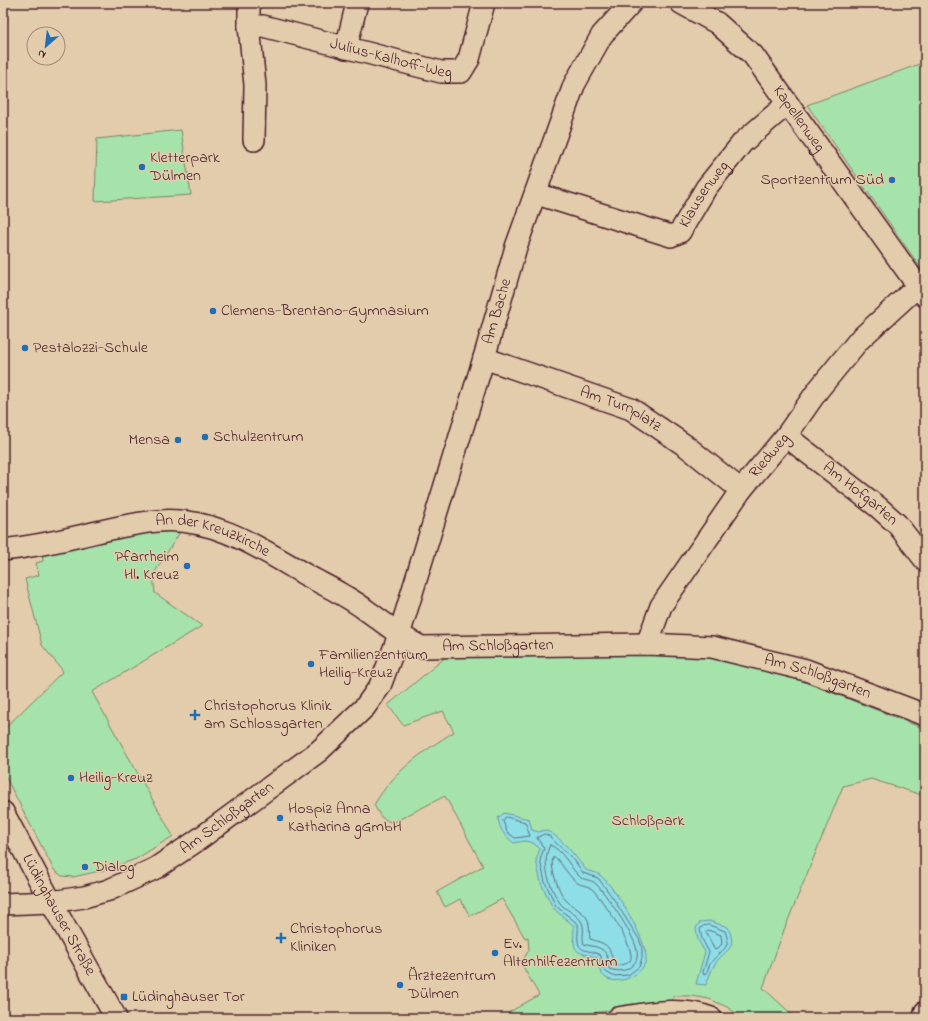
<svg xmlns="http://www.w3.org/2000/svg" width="928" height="1021" font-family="'Indie Flower',sans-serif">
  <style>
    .green { fill: #a6e3aa; stroke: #78816a }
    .water { fill: #8ddee7; stroke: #72929c }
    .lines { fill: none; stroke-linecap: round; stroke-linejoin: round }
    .shore { stroke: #656b76; stroke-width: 1 }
    .minor-casing { stroke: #4a1f2b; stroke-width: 24 }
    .minor { stroke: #e3ccac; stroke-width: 21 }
    .poi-dot { fill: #1f6fb2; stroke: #e3ccac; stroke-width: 1.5 }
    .labels { text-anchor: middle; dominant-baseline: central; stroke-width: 3; stroke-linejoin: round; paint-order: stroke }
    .street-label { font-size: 16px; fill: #4a1f2b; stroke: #e3ccac }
    .poi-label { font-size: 16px; fill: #4a1f2b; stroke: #e3ccac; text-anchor: start }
    .park-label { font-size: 16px; fill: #533338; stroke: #e3ccac }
  </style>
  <rect width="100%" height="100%" fill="#e3ccac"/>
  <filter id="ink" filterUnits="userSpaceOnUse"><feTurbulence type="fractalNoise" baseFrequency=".025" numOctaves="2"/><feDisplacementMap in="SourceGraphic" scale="8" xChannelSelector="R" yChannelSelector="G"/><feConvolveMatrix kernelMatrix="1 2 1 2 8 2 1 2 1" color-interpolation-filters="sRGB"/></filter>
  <g filter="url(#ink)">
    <!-- green -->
    <g class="green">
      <path d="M 925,62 L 925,274 L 807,105 Z"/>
      <path d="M 181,130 L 191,195 L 95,201 L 97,139 Z"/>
      <path d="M 156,529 L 180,532 L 153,575 L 155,593 L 202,626 L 92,692 L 173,836 L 136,859 L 104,870 L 73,877 L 62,876 L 54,870 L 3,772 L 3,730 L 63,671 L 42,645 L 25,579 L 39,575 L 36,563 L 43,561 L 42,552 Z"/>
      <path d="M 457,652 L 707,655 L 800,680 L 925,729 L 925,796 L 871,779 L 843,786 L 784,930 L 763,988 L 796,1018 L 743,1018 L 727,1007 L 709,999 L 692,996 L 673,996 L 672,1002 L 557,1018 L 511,1018 L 508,1013 L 539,995 L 521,963 L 529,950 L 528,937 L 525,938 L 502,899 L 470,916 L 460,899 L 445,907 L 437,892 L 483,866 L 445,796 L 392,823 L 381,817 L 374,805 C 392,773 423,751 454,732 L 443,711 L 403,725 L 388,705 L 447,656 Z"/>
    </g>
    <!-- water -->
    <g class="water">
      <path d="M 504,813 L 529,819 L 532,830 L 539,832 L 544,830 C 559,834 577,858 586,870 C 590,872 597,872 600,875 C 614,886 648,941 646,959 C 644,978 608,990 600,971 C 598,968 599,963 599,959 C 590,952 576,958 574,943 C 573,938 574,931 574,926 L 553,908 L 541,883 L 536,860 L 540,849 C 532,840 525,840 514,843 C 505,836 500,831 498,818 Z"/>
      <path d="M 709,921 L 728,927 C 738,951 725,949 715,964 C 711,970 709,978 706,985 L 696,984 L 705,952 L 698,940 L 696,928 L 700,922 Z"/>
    </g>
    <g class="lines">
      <!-- shore -->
      <g class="shore">
        <path d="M 506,817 L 525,822 L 530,836 L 515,838 L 507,832 L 503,821 Z"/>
        <path d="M 545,834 L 549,836 L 575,861 L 583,873 L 598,878 L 613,898 L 639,939 L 642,947 L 642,958 L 639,967 L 628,975 L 613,976 L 606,972 L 603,969 L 601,956 C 593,949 579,954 578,941 C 577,936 579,930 578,924 L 556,906 L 545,882 L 540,860 L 544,848 L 537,838 Z"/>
        <path d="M 550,845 C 563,850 570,867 579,876 C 583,881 591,879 595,883 C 605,892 633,934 636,947 C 639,956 637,963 629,968 C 624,972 615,971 609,969 C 608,965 609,960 607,956 C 603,946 593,947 584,944 C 581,937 586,928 581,921 C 576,913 565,910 560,903 C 549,887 541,862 550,845 Z"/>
        <path d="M 553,858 L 556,858 C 563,865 568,875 575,881 C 580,886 588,885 592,889 C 601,898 638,950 630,961 C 626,965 620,965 615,965 C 608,945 610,945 590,939 C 589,933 590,926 588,920 C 583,910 571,907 565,899 C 559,892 549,866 553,858 Z"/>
        <path d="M 709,925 L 725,931 C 733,950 718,951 710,964 C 708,968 708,972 704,975 L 703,972 L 709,952 L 702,939 L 700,929 L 703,926 Z"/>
        <path d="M 708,930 L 721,935 L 722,944 L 716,950 L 714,949 L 706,932 Z"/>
      </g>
      <defs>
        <g id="minor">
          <path id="s1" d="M 249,3 L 249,26 L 263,26 L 441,72 L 461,72 L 469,59 L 484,3"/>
          <path id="s2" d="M 681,3 L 717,23 L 753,55 L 925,296"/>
          <path d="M 249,26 L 255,85 L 254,140"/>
          <path d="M 346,48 L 357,3"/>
          <path id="s3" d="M 537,194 L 671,236 L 680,232 L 706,188 L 743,142 L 787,104"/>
          <path id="s4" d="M 484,358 L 631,409 L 686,446 L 741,490"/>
          <path id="s5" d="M 786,436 L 878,507 L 897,524 L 925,560"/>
          <path id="s6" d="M 3,550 C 29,547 55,542 80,536 C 106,530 132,523 158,521 C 213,516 260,548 306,575 C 326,586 348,596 366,610 C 386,624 399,636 421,647 L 647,644 L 712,647 L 806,670 L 925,715"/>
          <path id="s7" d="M 647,644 L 661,606 L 741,490 L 786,436 L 818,390 L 859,340 L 918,286"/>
          <path id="s8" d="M 3,812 L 51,902 L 116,1018"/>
          <path id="s9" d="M 3,904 L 51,902 L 84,897 L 109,890 L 156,868 L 195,842 L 319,751 L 365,707 L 380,686 L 399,635 L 484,358 L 516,247 L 574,85 L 602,35 L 631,3"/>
          <path d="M 618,1018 C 649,1013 681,1006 711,1018"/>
          <path d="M 924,1018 L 925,1012"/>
        </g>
      </defs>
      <!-- minor casing -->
      <use href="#minor" class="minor-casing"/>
      <!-- minor -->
      <use href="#minor" class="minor"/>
    </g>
  </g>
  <!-- markers -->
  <g class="poi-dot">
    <circle cx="142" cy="167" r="4"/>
    <circle cx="892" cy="180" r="4"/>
    <circle cx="213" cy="311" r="4"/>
    <circle cx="25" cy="348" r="4"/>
    <circle cx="205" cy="437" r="4"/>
    <circle cx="178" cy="440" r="4"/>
    <circle cx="187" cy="566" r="4"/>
    <circle cx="311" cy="664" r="4"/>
    <path d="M193 709h4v4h4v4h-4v4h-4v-4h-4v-4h4z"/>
    <circle cx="71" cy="778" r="4"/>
    <circle cx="280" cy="818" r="4"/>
    <circle cx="85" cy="867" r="4"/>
    <path d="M279 932h4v4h4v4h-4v4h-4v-4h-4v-4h4z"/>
    <circle cx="495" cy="953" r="4"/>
    <circle cx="400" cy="985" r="4"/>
    <rect x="120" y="993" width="8" height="8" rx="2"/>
  </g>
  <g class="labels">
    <!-- street labels -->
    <g class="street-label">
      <text stroke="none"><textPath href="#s1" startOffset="169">Julius-Kalhoff-Weg</textPath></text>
      <text stroke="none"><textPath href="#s2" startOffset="168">Kapellenweg</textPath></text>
      <text stroke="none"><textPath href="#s3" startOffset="195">Klausenweg</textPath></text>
      <text stroke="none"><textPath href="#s9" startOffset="842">Am Bache</textPath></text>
      <text stroke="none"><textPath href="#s4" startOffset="146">Am Turnplatz</textPath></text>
      <text stroke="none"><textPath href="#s7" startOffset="226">Riedweg</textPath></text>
      <text stroke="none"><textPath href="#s5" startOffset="94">Am Hofgarten</textPath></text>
      <text stroke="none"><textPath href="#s6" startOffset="215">An der Kreuzkirche</textPath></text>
      <text stroke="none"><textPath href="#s6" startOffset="531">Am Schloßgarten</textPath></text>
      <text stroke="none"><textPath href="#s6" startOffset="855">Am Schloßgarten</textPath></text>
      <text stroke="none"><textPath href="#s9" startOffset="246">Am Schloßgarten</textPath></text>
      <text stroke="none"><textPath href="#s8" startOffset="117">Lüdinghauser Straße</textPath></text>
    </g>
    <!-- poi labels -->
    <g class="poi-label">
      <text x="150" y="158">Kletterpark<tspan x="150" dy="18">Dülmen</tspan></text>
      <text x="884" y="180" text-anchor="end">Sportzentrum Süd</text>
      <text x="221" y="311">Clemens-Brentano-Gymnasium</text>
      <text x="33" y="348">Pestalozzi-Schule</text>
      <text x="213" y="437">Schulzentrum</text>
      <text x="170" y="440" text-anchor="end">Mensa</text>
      <text x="179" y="557" text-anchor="end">Pfarrheim<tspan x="179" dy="18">Hl. Kreuz</tspan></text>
      <text x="319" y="655">Familienzentrum<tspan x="319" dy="18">Heilig-Kreuz</tspan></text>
      <text x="204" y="706">Christophorus Klinik<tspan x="204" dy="18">am Schlossgarten</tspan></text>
      <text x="79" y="778">Heilig-Kreuz</text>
      <text x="288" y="809">Hospiz Anna<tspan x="288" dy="18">Katharina gGmbH</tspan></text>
      <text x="93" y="867">Dialog</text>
      <text x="290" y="929">Christophorus<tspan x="290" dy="18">Kliniken</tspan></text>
      <text x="503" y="944">Ev.<tspan x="503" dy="18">Altenhilfezentrum</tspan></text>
      <text x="408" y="976">Ärztezentrum<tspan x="408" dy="18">Dülmen</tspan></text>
      <text x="132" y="997">Lüdinghauser Tor</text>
    </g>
    <!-- park labels -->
    <g class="park-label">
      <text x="648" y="821">Schloßpark</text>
    </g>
  </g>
  <!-- margin -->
  <rect width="928" height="1021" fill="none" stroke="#e3ccac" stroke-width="16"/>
  <rect x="8" y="8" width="912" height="1005" fill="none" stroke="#4a1f2b" stroke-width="1.5" filter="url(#ink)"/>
  <!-- north arrow -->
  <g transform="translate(46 46) rotate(208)"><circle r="19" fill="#e3ccac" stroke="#a68778"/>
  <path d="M0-3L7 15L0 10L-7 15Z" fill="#1f6fb2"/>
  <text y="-6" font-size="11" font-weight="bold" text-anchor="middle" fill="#4a1f2b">N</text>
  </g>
</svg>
